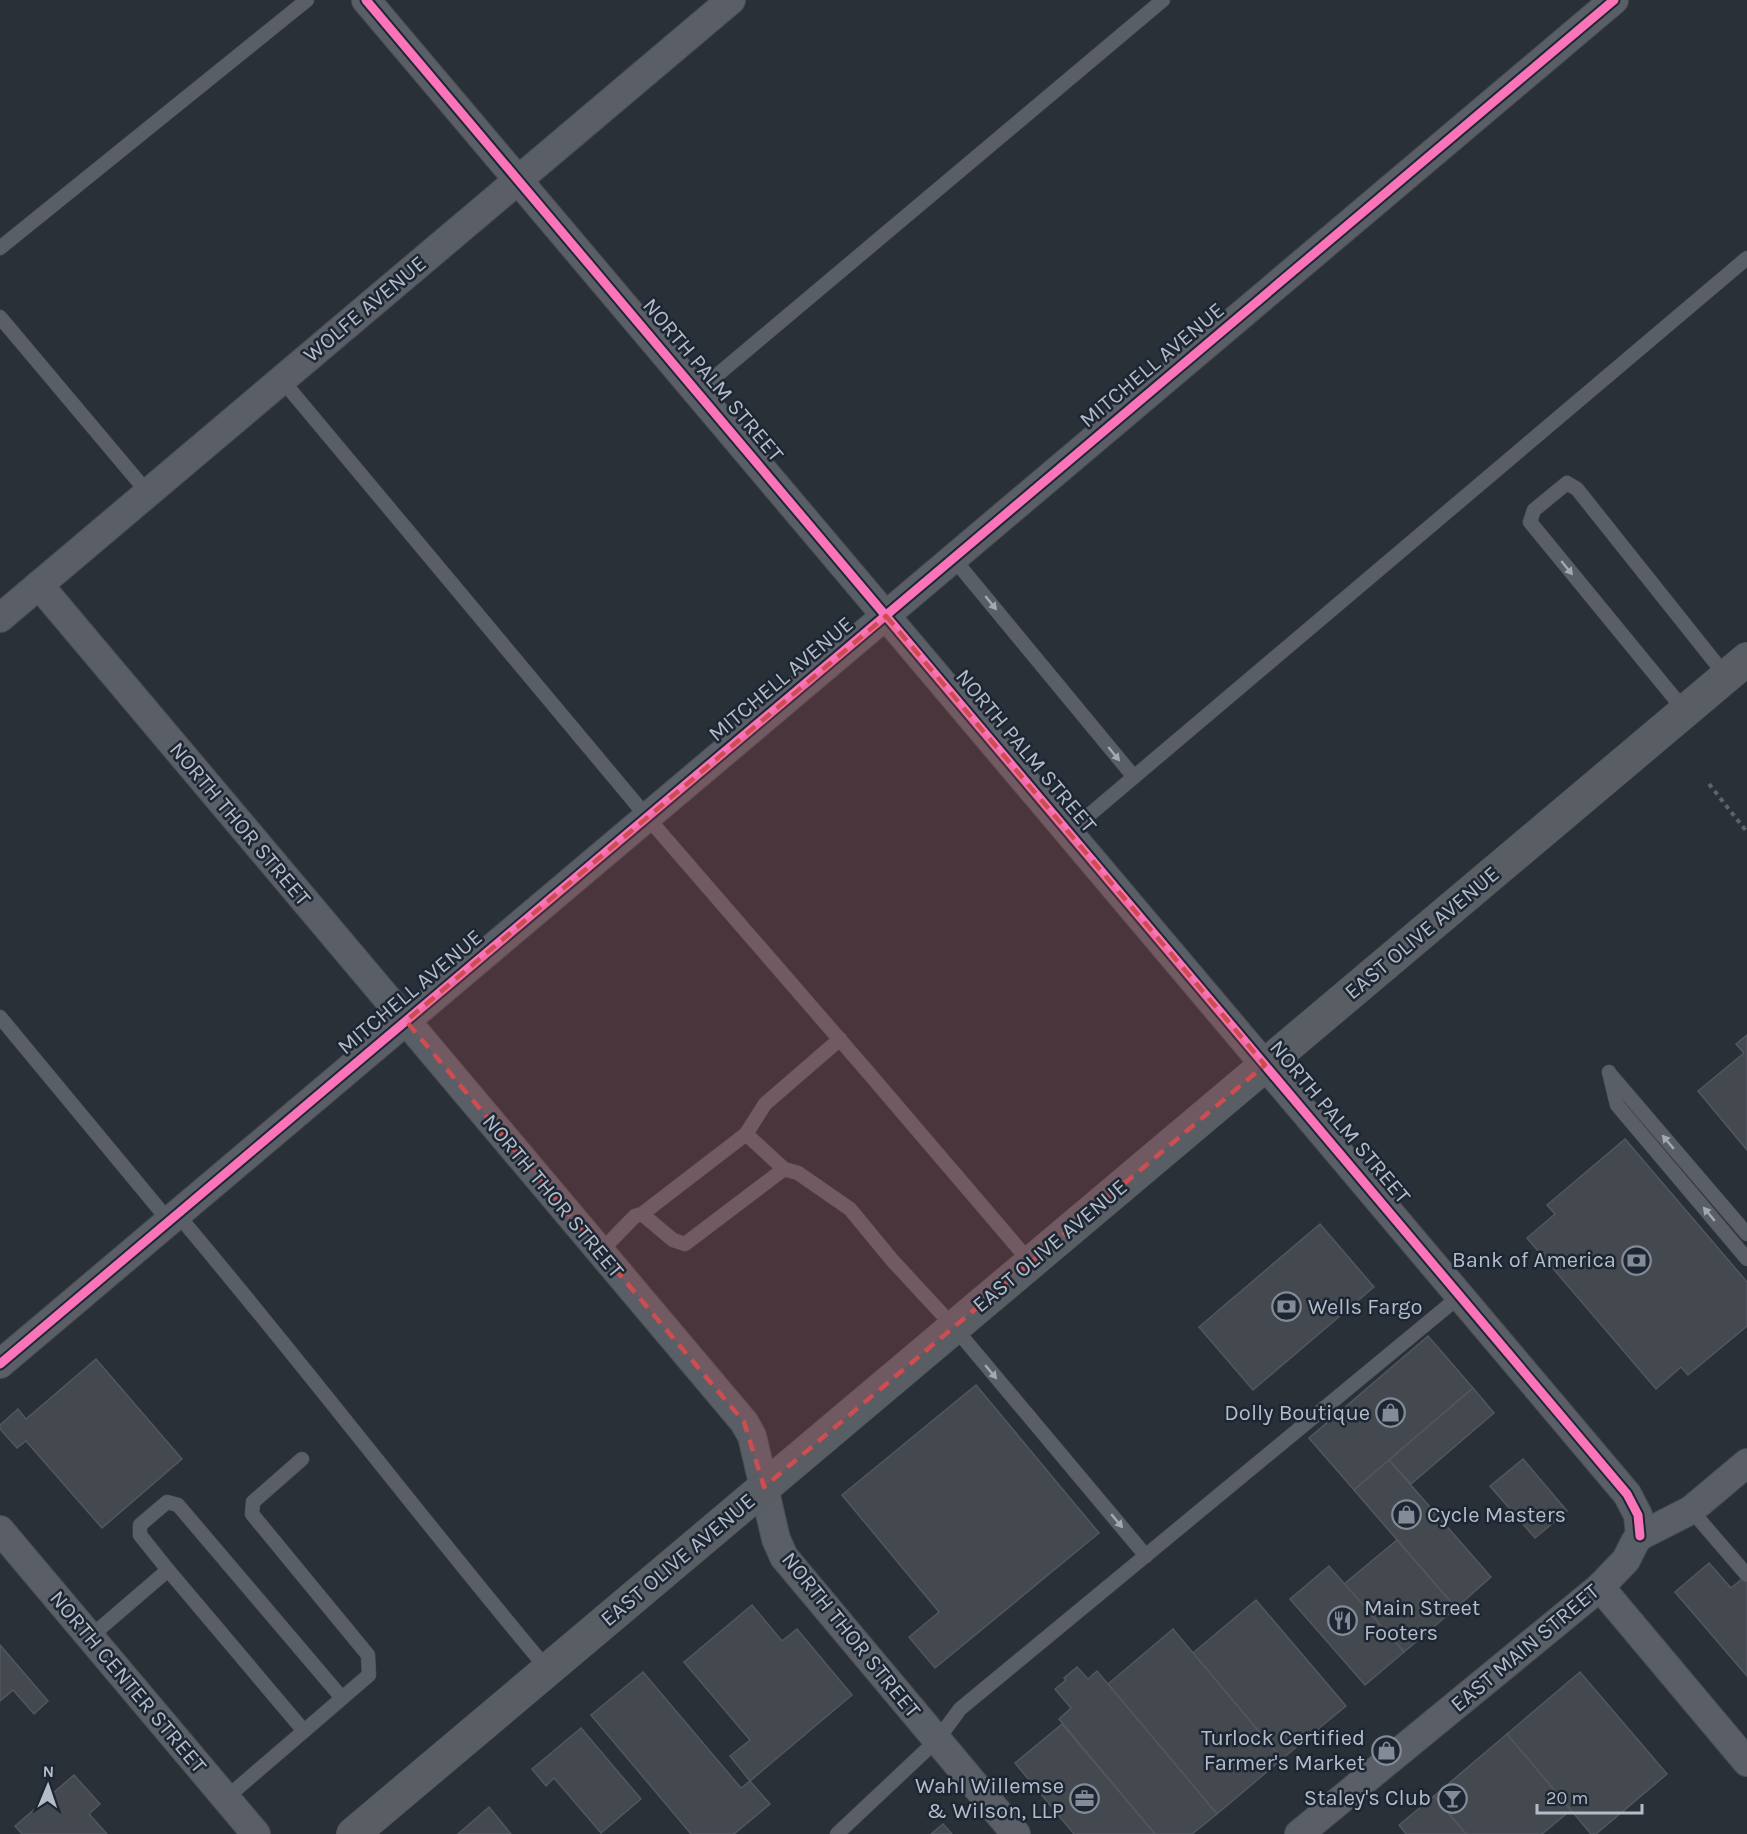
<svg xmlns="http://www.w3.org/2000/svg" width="1747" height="1834" font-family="Karla,sans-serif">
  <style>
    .building { fill: #444950; stroke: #52575f; stroke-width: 1.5 }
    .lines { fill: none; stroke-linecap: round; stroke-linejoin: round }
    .lane-casing { stroke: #484c53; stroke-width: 15 }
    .street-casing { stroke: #484c53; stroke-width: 30 }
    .secondary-casing { stroke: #484c53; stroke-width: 34 }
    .path { stroke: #5d636a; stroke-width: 4; stroke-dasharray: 4.5 4.5; stroke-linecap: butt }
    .lane { stroke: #5a5e66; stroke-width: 14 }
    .street { stroke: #5a5e66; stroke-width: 28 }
    .secondary { stroke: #595d64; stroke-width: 33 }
    .cycleway-casing { stroke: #1d2633; stroke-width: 13 }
    .cycleway { stroke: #fb73b8; stroke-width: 9 }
    .oneway { fill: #a2a9b5 }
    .marked { fill: #ce4d50; fill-opacity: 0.2; stroke: #ce4d50; stroke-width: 4.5; stroke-dasharray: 12 8; stroke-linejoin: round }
    .labels { text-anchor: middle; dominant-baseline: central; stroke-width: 5; stroke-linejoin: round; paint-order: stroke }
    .street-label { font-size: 22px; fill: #b4bcc9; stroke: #1d2633 }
    .poi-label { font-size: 22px; fill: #b4bcc9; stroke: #1d2633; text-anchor: end }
  </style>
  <rect width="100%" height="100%" fill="#2a3038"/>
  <!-- building -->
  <g class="building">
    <path d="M 1747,1035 L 1747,1150 L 1698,1091 L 1744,1053 L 1736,1044 Z"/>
    <path d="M 1625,1139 L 1747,1282 L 1747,1326 L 1688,1375 L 1681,1367 L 1656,1389 L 1527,1238 L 1555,1214 L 1547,1205 Z"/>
    <path d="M 1320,1224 L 1374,1287 L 1253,1390 L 1199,1327 Z"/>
    <path d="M 1428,1336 L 1473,1388 L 1354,1490 L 1309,1438 Z"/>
    <path d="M 96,1359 L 182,1459 L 102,1528 L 26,1441 L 17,1448 L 0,1429 L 0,1425 L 18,1409 L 26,1419 Z"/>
    <path d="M 976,1385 L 1099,1533 L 935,1668 L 909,1637 L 939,1612 L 842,1495 Z"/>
    <path d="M 1473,1388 L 1494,1413 L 1411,1484 L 1389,1460 Z"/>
    <path d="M 1523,1459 L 1567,1511 L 1535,1538 L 1490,1486 Z"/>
    <path d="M 1389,1460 L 1491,1577 L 1456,1608 L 1354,1490 Z"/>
    <path d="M 1397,1540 L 1456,1608 L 1404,1652 L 1344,1584 Z"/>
    <path d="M 1709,1563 L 1731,1588 L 1747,1575 L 1747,1676 L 1675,1592 Z"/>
    <path d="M 1329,1566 L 1404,1652 L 1365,1685 L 1290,1599 Z"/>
    <path d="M 1256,1600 L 1346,1706 L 1282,1759 L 1193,1653 Z"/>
    <path d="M 752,1605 L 782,1641 L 797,1629 L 852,1695 L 750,1781 L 730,1756 L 750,1740 L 684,1662 Z"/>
    <path d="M 1173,1629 L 1282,1759 L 1217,1814 L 1108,1684 Z"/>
    <path d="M 0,1645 L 48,1701 L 34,1714 L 13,1690 L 0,1701 Z"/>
    <path d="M 1077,1667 L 1088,1679 L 1097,1671 L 1217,1814 L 1192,1834 L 1155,1834 L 1059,1719 L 1071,1708 L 1055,1689 L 1066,1680 L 1064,1678 Z"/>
    <path d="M 643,1672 L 741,1788 L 750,1781 L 770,1804 L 734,1834 L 691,1834 L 591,1715 Z"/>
    <path d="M 1580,1672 L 1667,1774 L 1596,1834 L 1591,1834 L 1507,1734 Z"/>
    <path d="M 1062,1724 L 1155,1834 L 1074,1834 L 1015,1763 Z"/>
    <path d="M 581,1728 L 641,1799 L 601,1833 L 554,1778 L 546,1786 L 532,1769 Z"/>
    <path d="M 1507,1734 L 1571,1810 L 1542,1834 L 1466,1834 L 1434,1796 Z"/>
    <path d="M 74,1775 L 100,1804 L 89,1814 L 107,1834 L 22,1834 L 15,1826 Z"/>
    <path d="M 1434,1796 L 1466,1834 L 1406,1834 L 1399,1825 Z"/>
    <path d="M 489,1807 L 511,1834 L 458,1834 Z"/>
    <path d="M 943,1824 L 952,1834 L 931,1834 Z"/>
  </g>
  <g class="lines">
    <defs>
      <g id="lane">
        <path d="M 0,248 L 307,0"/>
        <path d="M 0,317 L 148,493"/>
        <path d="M 282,380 L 647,817 L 867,1071 L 1031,1263"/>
        <path d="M 697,392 L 1163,0"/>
        <path d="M 953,558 L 1134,777"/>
        <path d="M 1685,711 L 1530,522 L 1534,510 L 1567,483 L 1577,489 L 1726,676"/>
        <path d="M 1069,832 L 1747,258"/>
        <path d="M 0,1017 L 169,1221"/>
        <path d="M 1609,1072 L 1617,1105 L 1747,1259"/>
        <path d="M 1610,1074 L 1747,1234"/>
        <path d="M 746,1134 L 765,1104 L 840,1039"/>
        <path d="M 177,1214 C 304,1364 422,1520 548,1670"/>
        <path d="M 642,1214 L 746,1134 L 784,1169"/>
        <path d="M 600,1252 L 635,1216 L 642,1214 L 673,1240 L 685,1244 L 784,1169 L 798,1173 L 850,1209 L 892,1260 L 954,1327 L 1146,1556"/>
        <path d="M 1691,1510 L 1747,1575"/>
        <path d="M 168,1570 L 140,1535 L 140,1525 L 167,1502 L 178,1505 L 342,1698"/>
        <path d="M 90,1637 L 168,1570 L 304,1731 L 369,1675 L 368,1655 L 252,1514 L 253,1502 L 302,1459"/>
        <path d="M 226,1798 L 304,1731"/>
        <path d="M 837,1834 L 938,1739 L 960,1709 L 1460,1296"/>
      </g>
      <g id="street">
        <path d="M 366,0 L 1627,1494 L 1638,1515 L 1640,1536"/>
        <path d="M 39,585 L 744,1422 L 752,1436 L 776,1539 L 784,1557 L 1016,1834"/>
        <path d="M 0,618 L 731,0"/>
        <path d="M 0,1364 L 1614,0"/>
        <path d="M 0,1530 L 256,1834"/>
        <path d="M 1600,1587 L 1747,1762"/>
        <path d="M 1299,1834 L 1600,1587 L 1626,1560 L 1635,1542 L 1640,1536 L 1691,1510 L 1747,1463"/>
      </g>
      <path id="secondary" d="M 353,1834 L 1747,659"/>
    </defs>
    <!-- lane casing -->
    <use href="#lane" class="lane-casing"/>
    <!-- street casing -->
    <use href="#street" class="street-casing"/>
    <!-- secondary casing -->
    <use href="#secondary" class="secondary-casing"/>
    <!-- path -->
    <path class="path" d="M 1709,784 L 1747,832"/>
    <!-- lane -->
    <use href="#lane" class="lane"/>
    <!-- street -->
    <use href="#street" class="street"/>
    <!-- secondary -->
    <use href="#secondary" class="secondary"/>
    <defs>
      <g id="cycleway">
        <path d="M 366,0 L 1627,1494 L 1638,1515 L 1640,1536"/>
        <path d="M 0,1364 L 1614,0"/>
      </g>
    </defs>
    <!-- cycleway casing -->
    <use href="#cycleway" class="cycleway-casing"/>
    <!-- cycleway -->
    <use href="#cycleway" class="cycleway"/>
  </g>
  <!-- one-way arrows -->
  <defs><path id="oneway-solid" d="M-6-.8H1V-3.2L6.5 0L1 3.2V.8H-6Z" transform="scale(1.5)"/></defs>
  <g class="oneway">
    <use href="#oneway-solid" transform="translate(1567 568) rotate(51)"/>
    <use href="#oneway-solid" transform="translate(991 603) rotate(51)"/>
    <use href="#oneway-solid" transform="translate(1114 754) rotate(51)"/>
    <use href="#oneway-solid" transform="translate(1668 1142) rotate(-130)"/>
    <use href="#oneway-solid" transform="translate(1709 1214) rotate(-130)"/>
    <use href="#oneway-solid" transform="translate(991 1372) rotate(50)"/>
    <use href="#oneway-solid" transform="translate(1117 1521) rotate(50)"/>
  </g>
  <!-- marked area -->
  <path class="marked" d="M 886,616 L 1265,1065 L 764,1487 L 744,1422 L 406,1021 Z"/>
  <!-- icons -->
  <defs>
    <symbol id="bank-ring" viewBox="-11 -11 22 22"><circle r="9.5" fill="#1d2633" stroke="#848b96" stroke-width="1.5"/><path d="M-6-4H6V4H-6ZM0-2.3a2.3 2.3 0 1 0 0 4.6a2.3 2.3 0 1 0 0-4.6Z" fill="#848b96"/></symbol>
    <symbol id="shop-ring" viewBox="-11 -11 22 22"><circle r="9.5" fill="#1d2633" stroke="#848b96" stroke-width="1.5"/><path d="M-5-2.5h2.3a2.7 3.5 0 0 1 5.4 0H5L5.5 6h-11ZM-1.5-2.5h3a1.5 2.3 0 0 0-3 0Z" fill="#848b96"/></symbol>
    <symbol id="restaurant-ring" viewBox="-11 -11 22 22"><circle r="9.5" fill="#1d2633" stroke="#848b96" stroke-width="1.5"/><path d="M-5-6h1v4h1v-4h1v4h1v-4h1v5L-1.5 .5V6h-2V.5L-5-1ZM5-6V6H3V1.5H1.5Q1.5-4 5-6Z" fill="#848b96"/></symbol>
    <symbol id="bar-ring" viewBox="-11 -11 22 22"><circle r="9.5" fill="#1d2633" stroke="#848b96" stroke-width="1.5"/><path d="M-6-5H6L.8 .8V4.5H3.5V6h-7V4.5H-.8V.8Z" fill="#848b96"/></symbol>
    <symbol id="office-ring" viewBox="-11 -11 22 22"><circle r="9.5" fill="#1d2633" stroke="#848b96" stroke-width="1.5"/><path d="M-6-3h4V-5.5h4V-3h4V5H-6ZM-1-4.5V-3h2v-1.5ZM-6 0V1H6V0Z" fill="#848b96"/></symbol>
  </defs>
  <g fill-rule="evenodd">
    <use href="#bank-ring" x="1620" y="1244" width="33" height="33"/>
    <use href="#bank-ring" x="1270" y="1290" width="33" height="33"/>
    <use href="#shop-ring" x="1374" y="1396" width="33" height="33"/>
    <use href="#shop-ring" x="1390" y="1498" width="33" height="33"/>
    <use href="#restaurant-ring" x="1326" y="1604" width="33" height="33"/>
    <use href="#shop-ring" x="1370" y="1734" width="33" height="33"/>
    <use href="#bar-ring" x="1436" y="1782" width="33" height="33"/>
    <use href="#office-ring" x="1068" y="1782" width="33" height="33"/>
  </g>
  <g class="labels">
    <!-- street labels -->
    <g class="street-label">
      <text transform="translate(365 309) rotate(-40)">WOLFE AVENUE</text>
      <text transform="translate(1152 365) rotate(-40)">MITCHELL AVENUE</text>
      <text transform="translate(713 380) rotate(50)">NORTH PALM STREET</text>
      <text transform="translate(781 679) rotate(-40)">MITCHELL AVENUE</text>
      <text transform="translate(1026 751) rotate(50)">NORTH PALM STREET</text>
      <text transform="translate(240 824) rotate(50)">NORTH THOR STREET</text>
      <text transform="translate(1422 933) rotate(-40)">EAST OLIVE AVENUE</text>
      <text transform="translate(410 992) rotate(-40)">MITCHELL AVENUE</text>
      <text transform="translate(1340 1122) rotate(50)">NORTH PALM STREET</text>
      <text transform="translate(553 1196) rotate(50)">NORTH THOR STREET</text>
      <text transform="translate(1050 1246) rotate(-40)">EAST OLIVE AVENUE</text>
      <text transform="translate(678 1560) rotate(-40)">EAST OLIVE AVENUE</text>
      <text transform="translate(851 1635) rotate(51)">NORTH THOR STREET</text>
      <text transform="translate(1525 1648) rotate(-40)">EAST MAIN STREET</text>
      <text transform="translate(128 1682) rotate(50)">NORTH CENTER STREET</text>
    </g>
    <!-- poi labels -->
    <g class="poi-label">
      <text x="1616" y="1260">Bank of America</text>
      <text x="1308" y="1307" text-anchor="start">Wells Fargo</text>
      <text x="1370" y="1413">Dolly Boutique</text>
      <text x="1427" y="1515" text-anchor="start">Cycle Masters</text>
      <text x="1364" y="1608" text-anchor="start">Main Street<tspan x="1364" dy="25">Footers</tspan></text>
      <text x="1365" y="1738">Turlock Certified<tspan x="1365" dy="25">Farmer's Market</tspan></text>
      <text x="1064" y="1786">Wahl Willemse<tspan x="1064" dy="25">&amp; Wilson, LLP</tspan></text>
      <text x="1431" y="1798">Staley's Club</text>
    </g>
  </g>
  <!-- north arrow -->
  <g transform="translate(48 1786) rotate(2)" stroke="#1d2633" stroke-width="4.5" paint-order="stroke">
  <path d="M0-4.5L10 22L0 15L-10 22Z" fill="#b4bcc9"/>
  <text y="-9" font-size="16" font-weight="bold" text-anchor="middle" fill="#b4bcc9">N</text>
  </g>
  <!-- scale -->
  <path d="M1537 1804v9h105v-9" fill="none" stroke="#b4bcc9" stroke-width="3"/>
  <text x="1546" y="1804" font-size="18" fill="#b4bcc9" stroke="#1d2633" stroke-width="4.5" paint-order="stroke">20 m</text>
</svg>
